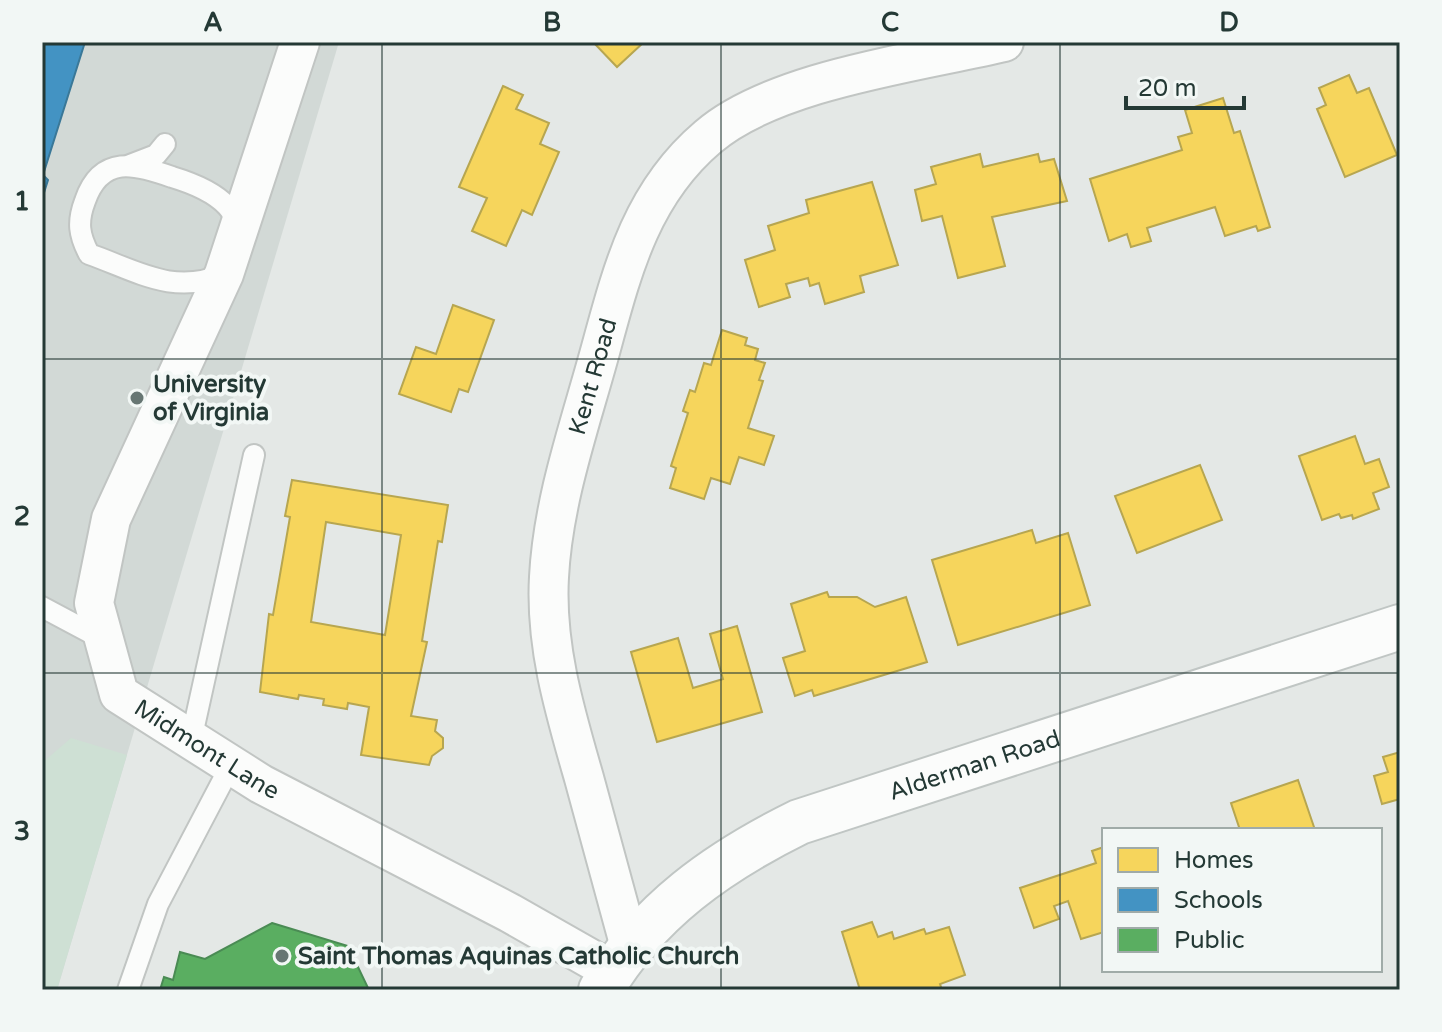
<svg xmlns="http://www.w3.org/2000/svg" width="1442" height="1032" font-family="'Varela Round',sans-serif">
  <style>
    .built { fill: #d2d9d6 }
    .green { fill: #cee0d4 }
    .homes { fill: #f6d55c; stroke: #b7a650; stroke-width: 2; fill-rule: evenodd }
    .schools { fill: #4393c3; stroke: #3a7898; stroke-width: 2 }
    .public { fill: #5aae61; stroke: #4a8b54; stroke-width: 2 }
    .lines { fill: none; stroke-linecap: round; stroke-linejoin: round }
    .lane-casing { stroke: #c1c5c3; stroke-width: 24 }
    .street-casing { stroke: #c1c5c3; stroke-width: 42 }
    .secondary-casing { stroke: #c0c6c4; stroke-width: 48 }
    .lane { stroke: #fbfcfb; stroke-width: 20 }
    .street { stroke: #fbfcfb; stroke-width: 38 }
    .secondary { stroke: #fbfcfb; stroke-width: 44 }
    .grid { fill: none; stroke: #243935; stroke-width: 2; stroke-opacity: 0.55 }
    .poi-dot { fill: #677673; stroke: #f2f7f5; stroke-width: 3 }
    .labels { text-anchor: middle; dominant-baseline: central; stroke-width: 8; stroke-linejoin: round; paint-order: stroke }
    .street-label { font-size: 24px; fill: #243935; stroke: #f2f7f5 }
    .poi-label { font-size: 24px; font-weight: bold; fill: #243935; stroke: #f2f7f5; text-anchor: start }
    .neatline { fill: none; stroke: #243935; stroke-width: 3 }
    .grid-label { font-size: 26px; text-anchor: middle; font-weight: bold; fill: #243935 }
  </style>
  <rect width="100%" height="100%" fill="#e4e8e6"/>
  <!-- built -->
  <path class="built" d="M 42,42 L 339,42 L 57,990 L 42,990 Z"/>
  <!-- green -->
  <path class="green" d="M 71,738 L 127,755 L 57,990 L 42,990 L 42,763 Z"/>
  <!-- homes -->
  <g class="homes">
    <path d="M 593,42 L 644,42 L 617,67 Z"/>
    <path d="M 1349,75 L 1357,93 L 1369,88 L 1397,155 L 1345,177 L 1317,109 L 1326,105 L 1319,88 Z"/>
    <path d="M 503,86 L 523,95 L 516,109 L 549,123 L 540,144 L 559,152 L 532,215 L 522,210 L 506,246 L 472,231 L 487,198 L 459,187 Z"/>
    <path d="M 1223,98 L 1234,133 L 1240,131 L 1270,227 L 1258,231 L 1256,226 L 1225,236 L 1215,207 L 1147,228 L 1151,241 L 1131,247 L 1127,234 L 1109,241 L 1090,179 L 1182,150 L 1178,137 L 1192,133 L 1185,110 Z"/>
    <path d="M 980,154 L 983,167 L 1038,154 L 1040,162 L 1054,159 L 1067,201 L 992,217 L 1005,266 L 958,278 L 942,216 L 922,221 L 915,190 L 936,184 L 931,167 Z"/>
    <path d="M 872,182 L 898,265 L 860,276 L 864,292 L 825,304 L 819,283 L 810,286 L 808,278 L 786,284 L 790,297 L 759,307 L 745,260 L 775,250 L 768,226 L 809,213 L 806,200 Z"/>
    <path d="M 453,305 L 494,320 L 468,392 L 459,389 L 451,412 L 399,394 L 416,347 L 436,354 Z"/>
    <path d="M 722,330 L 747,338 L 745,345 L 758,349 L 755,360 L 765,363 L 759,380 L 763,381 L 748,428 L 774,436 L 764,465 L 739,457 L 730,484 L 711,478 L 704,499 L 670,488 L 676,468 L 671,466 L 688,413 L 683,411 L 690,390 L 695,392 L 704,363 L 711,365 Z"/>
    <path d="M 1355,436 L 1365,464 L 1379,459 L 1389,487 L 1373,493 L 1379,509 L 1353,519 L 1352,515 L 1341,518 L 1339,514 L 1322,520 L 1299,456 Z"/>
    <path d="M 1200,465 L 1222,520 L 1137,553 L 1115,496 Z"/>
    <path d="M 292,480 L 448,505 L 442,542 L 438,541 L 422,641 L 427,642 L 411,716 L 437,720 L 435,731 L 443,738 L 443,748 L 432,756 L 429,765 L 361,755 L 369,707 L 348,703 L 347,709 L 323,705 L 324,699 L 299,695 L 298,699 L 260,692 L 269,614 L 273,615 L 290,517 L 285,516 ZM 326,522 L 401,535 L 385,635 L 311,622 Z"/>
    <path d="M 1032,530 L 1036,543 L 1068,533 L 1090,605 L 958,645 L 932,560 Z"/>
    <path d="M 827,592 L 829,597 L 857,597 L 875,607 L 906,597 L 927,662 L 814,696 L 812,690 L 795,696 L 783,658 L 805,651 L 791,604 Z"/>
    <path d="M 737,626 L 762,712 L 657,742 L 631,652 L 678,638 L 693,688 L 723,679 L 710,634 Z"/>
    <path d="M 1400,752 L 1400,799 L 1382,804 L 1374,776 L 1388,772 L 1383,757 Z"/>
    <path d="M 1298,780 L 1315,830 L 1240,830 L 1231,803 Z"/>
    <path d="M 1104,847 L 1104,932 L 1081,939 L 1068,901 L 1054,906 L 1059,919 L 1034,928 L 1020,888 L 1096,863 L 1092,851 Z"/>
    <path d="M 872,922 L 878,937 L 892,932 L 894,939 L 924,929 L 926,934 L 949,927 L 965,975 L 940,984 L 942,990 L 860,990 L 842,932 Z"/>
  </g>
  <!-- schools -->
  <path class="schools" d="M 42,42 L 85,42 L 43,175 L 48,180 L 42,199 Z"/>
  <!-- public -->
  <path class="public" d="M 272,923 L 348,946 L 369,990 L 160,990 L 164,977 L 173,980 L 180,952 L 205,959 Z"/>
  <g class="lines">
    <defs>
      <g id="lane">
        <path d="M 130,165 L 156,155 L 165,144"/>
        <path d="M 224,274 C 174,296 137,271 89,254 C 79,235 77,222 85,201 C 101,154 136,164 172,177 C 192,183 213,191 227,206 C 233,212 236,221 240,228"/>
        <path d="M 42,607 L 104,640"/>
        <path d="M 191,740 L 254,455"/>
        <path d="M 128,990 L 158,904 L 231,765"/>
      </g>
      <g id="street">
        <path id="s1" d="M 300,42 L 224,274 L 111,519 L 94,603 L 119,694 L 261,784 L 510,913 L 612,971"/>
        <path id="s2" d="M 630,947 C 615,890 599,834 584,778 C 565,712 545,646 549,577 C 553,499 581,422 601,348 C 623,267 642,193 708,137 C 774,80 919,62 1004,42"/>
      </g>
      <g id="secondary">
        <path id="s3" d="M 601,990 C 648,911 718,862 799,822 L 1400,627"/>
      </g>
    </defs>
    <!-- lane casing -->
    <use href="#lane" class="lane-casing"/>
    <!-- street casing -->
    <use href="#street" class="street-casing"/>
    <!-- secondary casing -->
    <use href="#secondary" class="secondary-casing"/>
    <!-- lane -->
    <use href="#lane" class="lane"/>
    <!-- street -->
    <use href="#street" class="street"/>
    <!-- secondary -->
    <use href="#secondary" class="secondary"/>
  </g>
  <!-- grid -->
  <path class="grid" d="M 382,42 L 382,990M 721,42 L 721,990M 1060,42 L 1060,990M 42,359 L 1400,359M 42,673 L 1400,673"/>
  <!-- markers -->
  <g class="poi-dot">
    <circle cx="137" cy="398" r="8"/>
    <circle cx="282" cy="956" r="8"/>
  </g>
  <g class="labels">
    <!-- street labels -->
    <g class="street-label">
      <text stroke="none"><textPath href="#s2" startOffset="586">Kent Road</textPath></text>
      <text stroke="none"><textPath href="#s1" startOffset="798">Midmont Lane</textPath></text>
      <text stroke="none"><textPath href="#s3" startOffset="448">Alderman Road</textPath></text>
    </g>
    <!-- poi labels -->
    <g class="poi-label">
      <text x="153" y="384">University<tspan x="153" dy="28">of Virginia</tspan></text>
      <text x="298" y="956">Saint Thomas Aquinas Catholic Church</text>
    </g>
  </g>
  <!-- border -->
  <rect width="1442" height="1032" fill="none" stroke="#f2f7f5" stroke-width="88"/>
  <!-- legend -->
  <rect x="1102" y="828" width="280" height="144" fill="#f2f7f5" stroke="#a0aba8" stroke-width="2"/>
  <rect x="1118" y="848" width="40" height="24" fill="#f6d55c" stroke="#a0aba8" stroke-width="2"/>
  <text x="1174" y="868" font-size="24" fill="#243935">Homes</text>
  <rect x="1118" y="888" width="40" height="24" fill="#4393c3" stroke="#a0aba8" stroke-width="2"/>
  <text x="1174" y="908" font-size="24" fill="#243935">Schools</text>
  <rect x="1118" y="928" width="40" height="24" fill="#5aae61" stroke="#a0aba8" stroke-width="2"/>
  <text x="1174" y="948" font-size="24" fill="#243935">Public</text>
  <!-- scale -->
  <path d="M1126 96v12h118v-12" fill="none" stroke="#243935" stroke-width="4"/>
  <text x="1138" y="96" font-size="24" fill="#243935" stroke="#f2f7f5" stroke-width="6" paint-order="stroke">20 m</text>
  <rect x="44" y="44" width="1354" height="944" class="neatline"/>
  <g class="grid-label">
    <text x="213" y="31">A</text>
    <text x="552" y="31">B</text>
    <text x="890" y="31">C</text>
    <text x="1229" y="31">D</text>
    <text x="22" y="210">1</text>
    <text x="22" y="525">2</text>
    <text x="22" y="840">3</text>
  </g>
</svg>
